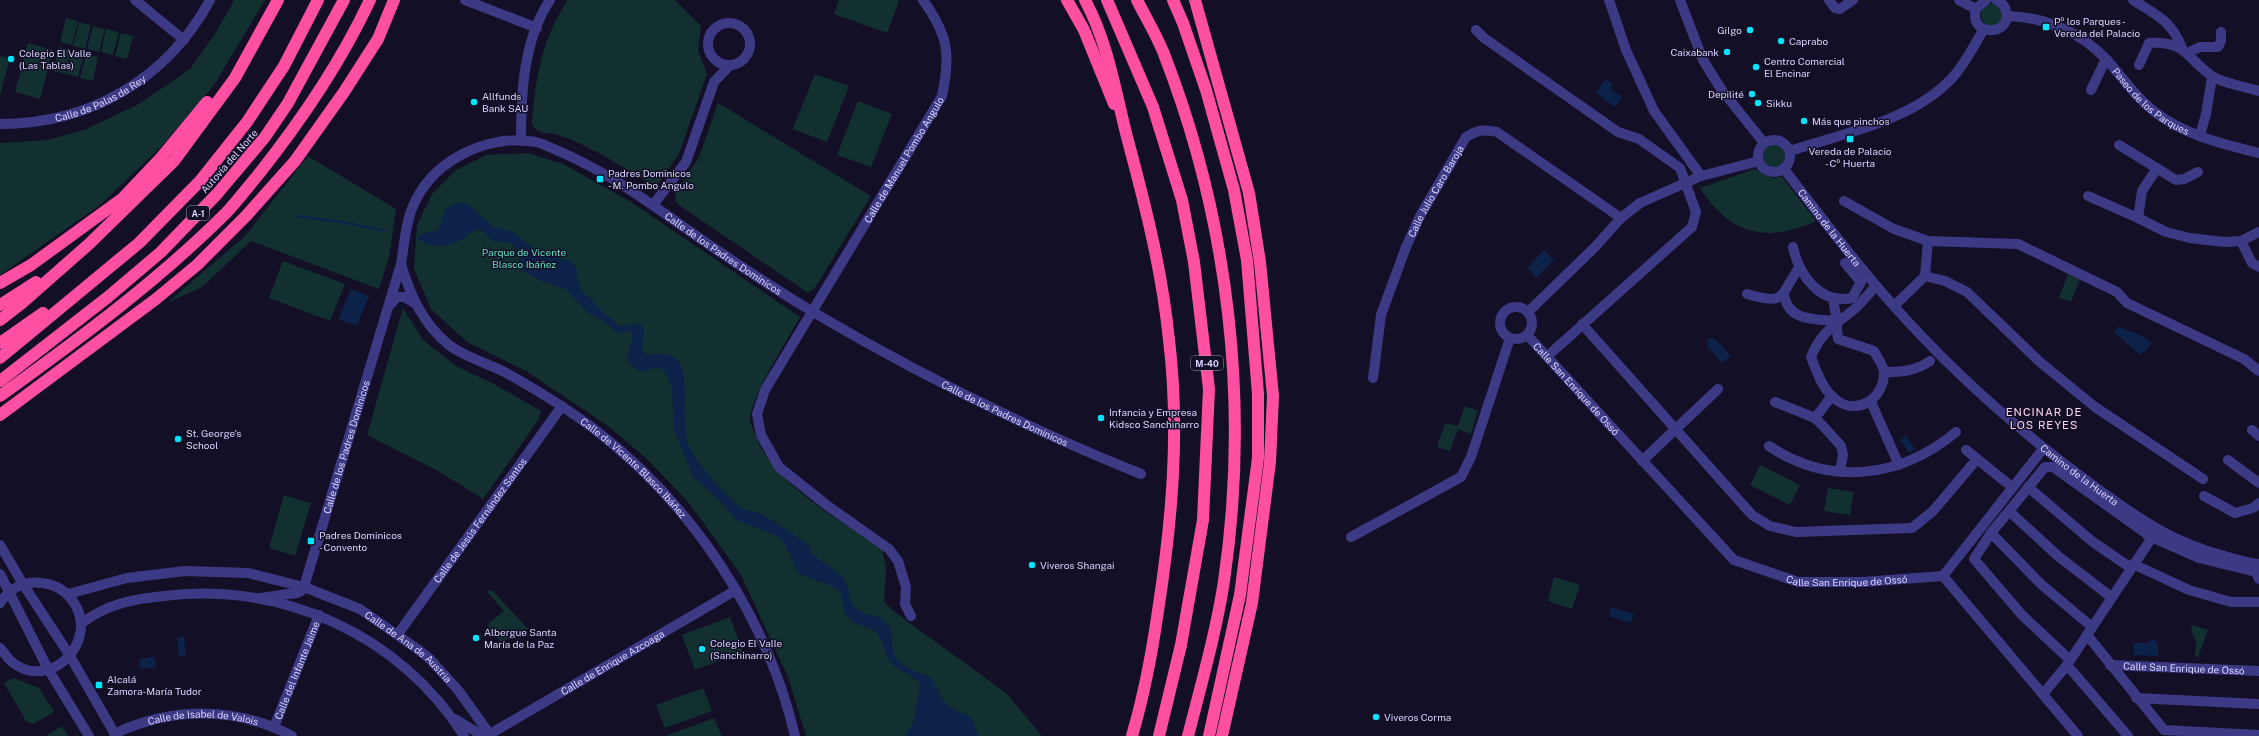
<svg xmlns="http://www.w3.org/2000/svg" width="2259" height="736" font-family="'Public Sans',sans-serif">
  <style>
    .green { fill: #12302f }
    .water { fill: #0c2248 }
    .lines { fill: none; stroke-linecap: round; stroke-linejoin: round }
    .stream { stroke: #0c2248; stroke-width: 2.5 }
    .minor { stroke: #3d3a85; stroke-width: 10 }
    .highway { stroke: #ff4fa3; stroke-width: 12 }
    .poi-dot { fill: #00e5ff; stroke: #130f26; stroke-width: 1.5 }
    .labels { text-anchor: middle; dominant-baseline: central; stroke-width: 3; stroke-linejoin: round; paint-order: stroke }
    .shield { fill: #130f26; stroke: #9e99be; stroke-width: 1 }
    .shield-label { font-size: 9px; font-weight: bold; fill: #d9d4ff }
    .poi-label { font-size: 10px; fill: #d9d4ff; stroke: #130f26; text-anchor: start }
    .street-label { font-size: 10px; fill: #d9d4ff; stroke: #130f26 }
    .park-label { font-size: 10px; fill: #5fe0c0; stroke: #130f26 }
    .neighbourhood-label { font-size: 11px; letter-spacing: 1px; fill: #ffd6f0; stroke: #130f26 }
  </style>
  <rect width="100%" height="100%" fill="#130f26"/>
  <!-- green -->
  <g class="green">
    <path d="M 234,0 L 265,0 L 214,85 L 162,146 L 100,205 L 0,275 L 0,143 L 48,140 L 84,130 L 139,104 L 190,69 L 215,34 Z"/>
    <path d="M 568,0 L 675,0 L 701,26 L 698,50 L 707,74 L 679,154 L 658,184 L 653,185 C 624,168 593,147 561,136 C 551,132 536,136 532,123 C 536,77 541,40 568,0 Z"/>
    <path d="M 839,0 L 897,0 L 899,1 L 887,33 L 834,14 Z"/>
    <circle cx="1992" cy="15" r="11"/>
    <path d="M 66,18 L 78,21 L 72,45 L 60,42 Z"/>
    <path d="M 79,22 L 91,25 L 85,49 L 73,46 Z"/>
    <path d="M 93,26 L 105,29 L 99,52 L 87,49 Z"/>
    <path d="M 106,29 L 119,32 L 113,55 L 101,52 Z"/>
    <path d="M 121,33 L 133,36 L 127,59 L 115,56 Z"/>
    <path d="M 28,43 L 53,50 L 40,99 L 15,92 Z"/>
    <path d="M 59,47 L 71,50 L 65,74 L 53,71 Z"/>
    <path d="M 72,51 L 84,54 L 78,77 L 66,74 Z"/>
    <path d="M 86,54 L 98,57 L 93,81 L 80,78 Z"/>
    <path d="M 0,56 L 10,58 L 0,96 Z"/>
    <path d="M 815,74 L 849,86 L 827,142 L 793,129 Z"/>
    <path d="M 858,101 L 892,114 L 871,167 L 837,155 Z"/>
    <path d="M 718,103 L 871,196 L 815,288 L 808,293 L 676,203 L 675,194 L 699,157 Z"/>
    <circle cx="1774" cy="156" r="11"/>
    <path d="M 528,153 L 563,164 L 631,202 L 800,317 C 787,341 753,393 750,418 C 750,422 753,428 754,432 C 773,485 838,518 882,549 L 886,569 L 884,602 L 896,613 L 1006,693 L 1042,736 L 806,736 L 788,677 L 741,575 L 689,503 L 647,459 L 608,426 L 526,371 L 467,342 L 431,309 L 414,269 L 417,225 L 432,194 L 455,171 L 486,155 Z"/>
    <path d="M 308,156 L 396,209 L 389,257 L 379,289 L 251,241 L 202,287 L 167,303 L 245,236 Z"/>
    <path d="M 1755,169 L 1772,178 L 1782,177 L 1816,221 C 1766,244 1729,234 1700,188 Z"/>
    <path d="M 283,261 L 345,284 L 330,321 L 269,298 Z"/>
    <path d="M 2068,274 L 2080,279 L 2071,302 L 2059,298 Z"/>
    <path d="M 403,308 L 423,340 L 456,366 L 494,384 L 541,411 L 539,419 L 483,499 L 438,471 L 367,435 Z"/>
    <path d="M 1465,406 L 1478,411 L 1471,434 L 1458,429 L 1450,451 L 1437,447 L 1445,423 L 1458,426 Z"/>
    <path d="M 1760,465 L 1800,485 L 1790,505 L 1750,485 Z"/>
    <path d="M 1828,488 L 1854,492 L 1850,515 L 1824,511 Z"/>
    <path d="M 284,495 L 311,503 L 295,556 L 269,548 Z"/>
    <path d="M 1554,577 L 1580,585 L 1572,609 L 1548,601 Z"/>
    <path d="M 490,590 L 493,591 L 528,629 L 501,642 L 488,628 L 489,623 L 504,611 L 487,592 Z"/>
    <path d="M 730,617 L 743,652 L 695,670 L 682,635 Z"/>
    <path d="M 2192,625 L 2208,630 L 2198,657 L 2195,656 L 2196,642 L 2191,630 Z"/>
    <path d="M 14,678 L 39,688 L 54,712 L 33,724 L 26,721 L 4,683 Z"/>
    <path d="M 703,688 L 712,711 L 665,728 L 656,705 Z"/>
    <path d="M 714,718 L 722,736 L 668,736 L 668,735 Z"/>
    <path d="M 62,726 L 68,736 L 46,736 Z"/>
  </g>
  <!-- water -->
  <g class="water">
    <path d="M 1607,80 L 1612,83 L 1611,89 L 1622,97 L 1615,107 L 1596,93 L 1603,82 Z"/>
    <path d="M 456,203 L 467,203 L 494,227 L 513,232 L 540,253 L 571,261 L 577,269 C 577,279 578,288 586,295 C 588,297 592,298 593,301 C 601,312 610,317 619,326 L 640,323 L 644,329 L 642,350 L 647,355 C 656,354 669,352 676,359 C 694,376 676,425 692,452 C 699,465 730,501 742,508 C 747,511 754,511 759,513 C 765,516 805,541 808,544 C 810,547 810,551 813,554 C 822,563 836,569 844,579 C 851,589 848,600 854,606 C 862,616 877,613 886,622 C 898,633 885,651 903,665 C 910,670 922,673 930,677 C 936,684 939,696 945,702 C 960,719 972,705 978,736 L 905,736 L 914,721 L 920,685 C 912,673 904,674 894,666 C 883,657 885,640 875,631 C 871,628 865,627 860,625 C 841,617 845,609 840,591 L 832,586 L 799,574 L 785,545 L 777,536 L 736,520 L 715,496 L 693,477 L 674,430 L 672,388 L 664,370 L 659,367 L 641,372 L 630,365 C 623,350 635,345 632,333 L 628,331 L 617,333 L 602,320 L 588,313 L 567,290 L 542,281 L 520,269 L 518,253 L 512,243 L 493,241 L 482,230 L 476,230 L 463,239 L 445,246 L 434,246 L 418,240 L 419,235 L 438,230 L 446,208 Z"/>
    <path d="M 1544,250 L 1554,260 L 1536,278 L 1527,268 Z"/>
    <path d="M 351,289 L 369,296 L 357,326 L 338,319 Z"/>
    <path d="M 2118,327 L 2138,334 L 2152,343 L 2141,355 L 2113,332 Z"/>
    <path d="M 1710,338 L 1715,339 L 1731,356 L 1722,363 L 1707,346 L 1708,344 L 1707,341 Z"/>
    <path d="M 1906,436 L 1915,449 L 1909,453 L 1900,440 Z"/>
    <path d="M 1611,607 L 1634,614 L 1631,623 L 1609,616 Z"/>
    <path d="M 177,637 L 184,637 L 186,655 L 179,656 Z"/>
    <path d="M 2150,640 L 2155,640 L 2158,644 L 2158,656 L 2134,655 L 2134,643 L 2148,643 Z"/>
    <path d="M 155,657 L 156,667 L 140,669 L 139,659 Z"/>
  </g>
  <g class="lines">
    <!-- stream -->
    <path class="stream" d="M 296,216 L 341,222 L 385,231"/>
    <!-- minor -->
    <g class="minor">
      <path d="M 135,0 L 184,40"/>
      <path d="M 465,0 L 537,28"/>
      <path d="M 1609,0 L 1626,50 L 1654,111 L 1701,176"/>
      <path d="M 1680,0 L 1703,60 L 1721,89 L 1764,143"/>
      <path d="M 1829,0 L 1835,8 L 1840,9 L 1853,0"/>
      <path d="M 1959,0 L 1976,9"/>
      <path d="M 1986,0 L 1976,9 C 1968,38 2013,36 2006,11 C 2005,6 2001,2 1996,0"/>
      <path d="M 2133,0 C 2156,15 2172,21 2182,48"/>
      <path id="s1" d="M 2007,16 C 2045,17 2081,32 2107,60 C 2123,78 2136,98 2155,112 C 2184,135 2223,144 2259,153"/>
      <circle cx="729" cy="44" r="21"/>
      <path d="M 1476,30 L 1484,38 L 1618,132 L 1639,139 L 1680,168 L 1696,212 L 1692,227 L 1552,352"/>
      <path d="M 2187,53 L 2200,47 L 2218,47 L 2221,41 L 2221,32"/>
      <path d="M 2139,65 L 2149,43 C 2187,41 2186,58 2212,76 C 2221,83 2247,87 2259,91"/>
      <path d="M 2091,90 L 2106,59"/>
      <path id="s2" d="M 0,124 C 90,124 167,79 210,0"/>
      <path d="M 2200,135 L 2206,114 L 2212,77"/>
      <circle cx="1774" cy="156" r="16"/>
      <path d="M 521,141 C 521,93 523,41 550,0"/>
      <path d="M 2119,145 L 2176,180 L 2184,179 L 2198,172"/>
      <path d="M 1790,151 C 1844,133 1912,121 1952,78 C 1965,64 1974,45 1984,29"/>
      <path d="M 2157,168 L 2142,191 L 2138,218 L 2166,232 L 2190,238 L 2224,242 L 2241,241 L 2259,232"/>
      <path id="s3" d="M 1784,169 C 1820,215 1854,262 1893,305 C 1955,375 2022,434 2098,489 C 2142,521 2174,543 2228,557 C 2238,560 2249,563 2259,564"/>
      <path d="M 2088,196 L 2138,218"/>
      <path d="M 1844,201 L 1894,229 L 1928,241 L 2018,244 L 2117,292 L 2127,303 L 2244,359 L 2259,371"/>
      <path d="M 653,205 L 686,162 L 714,82 L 729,66"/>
      <path d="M 2241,241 L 2252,263 L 2259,267"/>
      <path d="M 1793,247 C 1799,275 1820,305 1852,298 L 1861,282 L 1845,263"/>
      <path id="s4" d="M 401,264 C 410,295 423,324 449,345 C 466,358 491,364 510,375 C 540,392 571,411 598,432 C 694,507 767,617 795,736"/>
      <path d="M 1925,276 L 1928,241"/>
      <path d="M 1747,294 C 1787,306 1779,296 1799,268"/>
      <path d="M 1784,295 C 1789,322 1815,319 1837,321"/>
      <path d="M 1834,299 C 1833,309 1837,313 1837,322 C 1837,328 1837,333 1838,339 L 1874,351 C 1877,357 1884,366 1884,373 C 1884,398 1857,417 1835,399 C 1822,389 1817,372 1811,357 C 1821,332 1833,327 1852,311 C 1861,304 1868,294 1876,286"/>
      <path d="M 390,305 L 397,297 L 404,297 L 416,304"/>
      <path d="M 1894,306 L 1925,276 L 1945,281 L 1967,292 L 2040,362 L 2095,407 L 2203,479"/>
      <circle cx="1516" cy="323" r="16"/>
      <path d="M 1528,312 L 1595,247 L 1621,218 L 1640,203 L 1701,176 L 1759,161"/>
      <path d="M 1582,324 L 1752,515 L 1770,526 L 1796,532 L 1912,528 L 1933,511 L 1977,459"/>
      <path id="s5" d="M 1527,335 L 1734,560 L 1798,582 L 1863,582 L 1943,576"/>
      <path d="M 1884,372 C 1902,372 1916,371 1930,361"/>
      <path id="s6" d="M 1373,378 L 1381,315 L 1406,247 L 1420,216 L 1466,137 C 1478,130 1484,129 1497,132 L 1621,218"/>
      <path d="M 1775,402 L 1815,418 L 1824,427 L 1841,446 L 1843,455 L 1840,471"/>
      <path d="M 1871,402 L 1899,465"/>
      <path d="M 1815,418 L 1832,396"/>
      <path d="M 2252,430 L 2259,436"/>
      <path d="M 1769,446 C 1830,487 1901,478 1956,432"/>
      <path d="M 1966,450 L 2007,483"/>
      <path d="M 2228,460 L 2259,483"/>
      <path d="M 1642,461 L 1718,389"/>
      <path d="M 2028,487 L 2093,542 L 2131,568"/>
      <path d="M 2204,496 L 2235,513 L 2253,508 L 2259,503"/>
      <path d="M 2009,511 L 2058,556 L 2111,597"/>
      <path d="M 1991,533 L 2042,585 L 2092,627"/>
      <path d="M 1351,537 L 1461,477 L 1471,457 L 1510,338"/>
      <path d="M 0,545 L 23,584 L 70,656 L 116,736"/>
      <path d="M 2133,564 L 2189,590 L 2231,602 L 2259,602"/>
      <path d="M 0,574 L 48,669 L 89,736"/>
      <path d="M 1943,576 L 2078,736"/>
      <path d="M 1943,576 L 2043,449"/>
      <path id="s7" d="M 68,594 L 127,578 L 185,571 L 248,573 L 304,587 L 360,609 L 416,648 L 430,659 L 458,690 L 491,736"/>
      <path id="s8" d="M 260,598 L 296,593 L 301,591 L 304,587 L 401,264 C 404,246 405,228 411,211 C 429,162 485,133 536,142 C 544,144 553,149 561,152 C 607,172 647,201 688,230 C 728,258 770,286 813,312 C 918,374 1027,428 1141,474"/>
      <path d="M 0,603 C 9,589 25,580 41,583 C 54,584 64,589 72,600 C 102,640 50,693 12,662 C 7,658 4,652 0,648"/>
      <path id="s9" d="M 911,616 L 905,604 L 906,587 L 898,561 L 889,549 L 828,506 L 779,467 L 761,435 L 757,414 L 765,390 L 942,96 C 951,54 948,35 923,0"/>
      <path d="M 82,623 C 107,604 133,599 164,596 C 281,581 401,635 464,736"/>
      <path id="s10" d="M 398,634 L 562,406"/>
      <path d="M 2087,635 L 2164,730 L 2259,735"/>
      <path d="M 2070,660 L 2022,615 L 1974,559 L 1991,533 L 2045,467 L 2053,467 L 2151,537 L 2199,558 L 2256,572 L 2259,579"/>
      <path d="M 2067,665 L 2128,736"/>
      <path id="s11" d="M 2110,665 L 2259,671"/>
      <path d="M 2043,694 L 2067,665 L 2155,533"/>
      <path d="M 2136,698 L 2259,704"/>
      <path id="s12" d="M 455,719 L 480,734 L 490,734 L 736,590"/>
      <path id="s13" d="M 274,727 L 319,615"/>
      <path id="s14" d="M 114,734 C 171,707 236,706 292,736"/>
    </g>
    <!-- highway -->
    <g class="highway">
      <path d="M 1067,0 L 1084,30 L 1114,104"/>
      <path d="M 1085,0 C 1108,43 1115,90 1127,137 C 1145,204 1162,270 1169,340 C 1180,430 1172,521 1158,611 C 1152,653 1144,695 1132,736"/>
      <path d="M 1107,0 L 1153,107 L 1182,200 L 1194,262 L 1209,389 L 1203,520 L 1181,645 L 1159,736"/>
      <path d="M 1137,0 C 1146,18 1157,36 1164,54 C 1229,221 1250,404 1224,581 C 1216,633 1201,685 1188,736"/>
      <path d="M 1173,0 L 1183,23 L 1206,90 L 1234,190 L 1247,260 L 1258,394 L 1258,458 L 1240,595 L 1209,736"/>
      <path d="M 1195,0 L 1249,193 L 1260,262 L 1273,396 L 1270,462 L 1252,603 L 1222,736"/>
      <path d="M 0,283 L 31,265 L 123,198 L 160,159 L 207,102"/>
      <path d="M 0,305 L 36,282"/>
      <path d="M 0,320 L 22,303 L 89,244 L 174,161 L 235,78 L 278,0"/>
      <path d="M 0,343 L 43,313"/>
      <path d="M 0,358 L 139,243 L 200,181 L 247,122 L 284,66 L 318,0"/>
      <path d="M 0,381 L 108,297 L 161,252 L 217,194 L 265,137 L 288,103 L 344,0"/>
      <path d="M 0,396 C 79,339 158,281 227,212 C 238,200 248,187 258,175 C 301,121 341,62 370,0"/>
      <path d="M 0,415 L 156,299 L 197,265 L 246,216 L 295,161 L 344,92 L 378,39 L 394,0"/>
    </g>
  </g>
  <!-- markers -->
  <g class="poi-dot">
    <rect x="2042" y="23" width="8" height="8" rx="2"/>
    <circle cx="1750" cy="30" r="4"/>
    <circle cx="1781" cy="41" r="4"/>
    <circle cx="1727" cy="52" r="4"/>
    <circle cx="11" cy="59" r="4"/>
    <circle cx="1756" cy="67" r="4"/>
    <circle cx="1752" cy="94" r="4"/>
    <circle cx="474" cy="102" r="4"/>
    <circle cx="1758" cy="103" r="4"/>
    <circle cx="1804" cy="121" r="4"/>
    <rect x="1846" y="135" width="8" height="8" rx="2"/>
    <rect x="596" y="175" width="8" height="8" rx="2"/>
    <circle cx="1101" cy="418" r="4"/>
    <circle cx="178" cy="439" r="4"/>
    <rect x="307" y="537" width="8" height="8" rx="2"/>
    <circle cx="1032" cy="565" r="4"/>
    <circle cx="476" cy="638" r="4"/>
    <circle cx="702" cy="649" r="4"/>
    <rect x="95" y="681" width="8" height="8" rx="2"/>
    <circle cx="1376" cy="717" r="4"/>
  </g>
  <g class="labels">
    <!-- shield labels -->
    <g class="shield">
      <rect x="187" y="206" width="22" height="14" rx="3"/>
      <rect x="1191" y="356" width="32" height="14" rx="3"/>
    </g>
    <g class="shield-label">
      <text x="198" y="213">A-1</text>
      <text x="1207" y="363">M-40</text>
    </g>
    <!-- poi labels -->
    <g class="poi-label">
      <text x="2054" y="21">Pº los Parques -<tspan x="2054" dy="12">Vereda del Palacio</tspan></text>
      <text x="1742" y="30" text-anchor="end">Gilgo</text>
      <text x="1789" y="41">Caprabo</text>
      <text x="1719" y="52" text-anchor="end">Caixabank</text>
      <text x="19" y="53">Colegio El Valle<tspan x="19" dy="12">(Las Tablas)</tspan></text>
      <text x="1764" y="61">Centro Comercial<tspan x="1764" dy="12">El Encinar</tspan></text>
      <text x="1744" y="94" text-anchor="end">Depilité</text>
      <text x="482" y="96">Allfunds<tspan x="482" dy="12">Bank SAU</tspan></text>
      <text x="1766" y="103">Sikku</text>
      <text x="1812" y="121">Más que pinchos</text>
      <text x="1850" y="151" text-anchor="middle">Vereda de Palacio<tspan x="1850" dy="12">- Cº Huerta</tspan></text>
      <text x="608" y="173">Padres Dominicos<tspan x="608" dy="12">- M. Pombo Angulo</tspan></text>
      <text x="1109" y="412">Infancia y Empresa<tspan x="1109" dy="12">Kidsco Sanchinarro</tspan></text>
      <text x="186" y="433">St. George's<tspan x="186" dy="12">School</tspan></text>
      <text x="319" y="535">Padres Dominicos<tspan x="319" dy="12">- Convento</tspan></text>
      <text x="1040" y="565">Viveros Shangai</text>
      <text x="484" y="632">Albergue Santa<tspan x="484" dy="12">María de la Paz</tspan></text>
      <text x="710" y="643">Colegio El Valle<tspan x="710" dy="12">(Sanchinarro)</tspan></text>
      <text x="107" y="679">Alcalá<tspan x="107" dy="12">Zamora-María Tudor</tspan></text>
      <text x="1384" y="717">Viveros Corma</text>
    </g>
    <!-- street labels -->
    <g class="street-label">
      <text stroke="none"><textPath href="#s2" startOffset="105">Calle de Palas de Rey</textPath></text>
      <text stroke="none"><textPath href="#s1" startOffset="173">Paseo de los Parques</textPath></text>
      <text stroke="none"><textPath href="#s9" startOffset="562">Calle de Manuel Pombo Angulo</textPath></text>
      <text transform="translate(229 161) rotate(-49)">Autovía del Norte</text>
      <text stroke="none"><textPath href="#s6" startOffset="199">Calle Julio Caro Baroja</textPath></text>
      <text stroke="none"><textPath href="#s3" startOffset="74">Camino de la Huerta</textPath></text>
      <text stroke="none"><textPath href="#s8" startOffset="811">Calle de los Padres Dominicos</textPath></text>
      <text stroke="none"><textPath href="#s5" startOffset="73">Calle San Enrique de Ossó</textPath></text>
      <text stroke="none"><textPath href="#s8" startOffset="1135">Calle de los Padres Dominicos</textPath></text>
      <text stroke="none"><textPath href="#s8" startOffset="193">Calle de los Padres Dominicos</textPath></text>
      <text stroke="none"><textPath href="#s4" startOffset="319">Calle de Vicente Blasco Ibáñez</textPath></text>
      <text stroke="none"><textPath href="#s3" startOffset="427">Camino de la Huerta</textPath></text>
      <text stroke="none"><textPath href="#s10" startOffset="140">Calle de Jesús Fernández Santos</textPath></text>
      <text stroke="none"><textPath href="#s5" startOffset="422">Calle San Enrique de Ossó</textPath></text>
      <text stroke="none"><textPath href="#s7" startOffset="362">Calle de Ana de Austria</textPath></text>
      <text stroke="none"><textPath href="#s12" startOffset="181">Calle de Enrique Azcoaga</textPath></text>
      <text stroke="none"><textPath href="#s11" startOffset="74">Calle San Enrique de Ossó</textPath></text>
      <text stroke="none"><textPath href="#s13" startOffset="61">Calle del Infante Jaime</textPath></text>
      <text stroke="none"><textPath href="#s14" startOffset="92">Calle de Isabel de Valois</textPath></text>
    </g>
    <!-- park labels -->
    <g class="park-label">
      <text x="524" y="252">Parque de Vicente<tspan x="524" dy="12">Blasco Ibáñez</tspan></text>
    </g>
    <!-- neighbourhood labels -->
    <g class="neighbourhood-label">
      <text x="2044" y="412">ENCINAR DE<tspan x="2044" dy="13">LOS REYES</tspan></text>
    </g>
  </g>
</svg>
